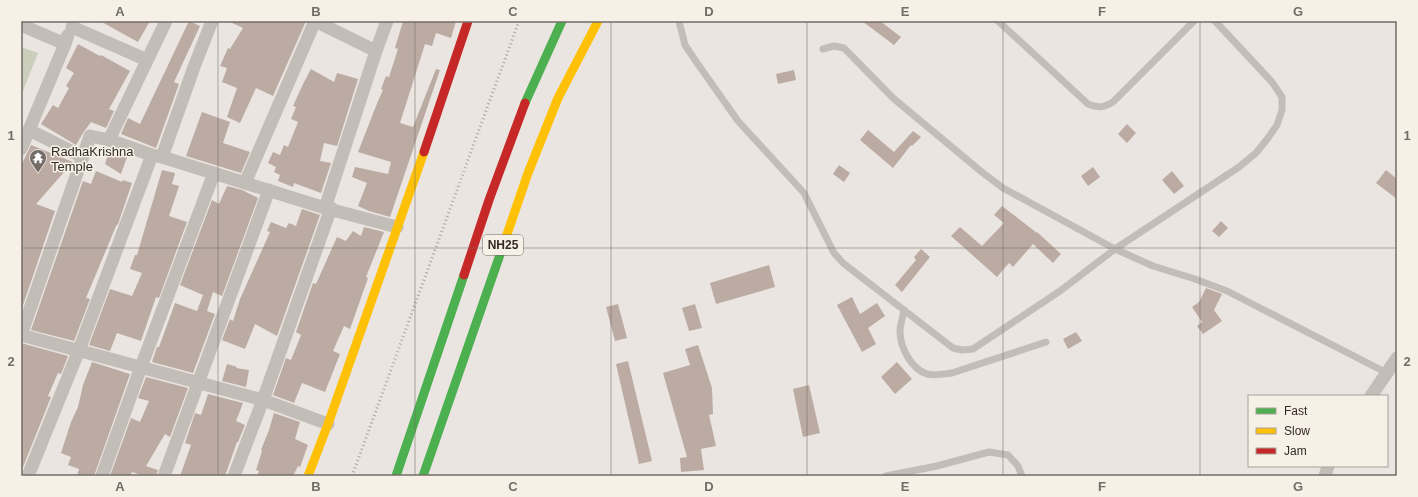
<svg xmlns="http://www.w3.org/2000/svg" width="1418" height="497" font-family="Arial,sans-serif">
  <style>
    .green { fill: #cacebb }
    .building { fill: #bcaba3 }
    .lines { fill: none; stroke-linecap: round; stroke-linejoin: round }
    .lane { stroke: #c3bdb8; stroke-width: 7 }
    .street { stroke: #c3bdb8; stroke-width: 13 }
    .fast { stroke: #4caf50; stroke-width: 9 }
    .slow { stroke: #ffc107; stroke-width: 9 }
    .jam { stroke: #c62828; stroke-width: 9 }
    .rail { stroke: #aba6a2; stroke-width: 3; stroke-dasharray: 1 3; stroke-linecap: butt }
    .grid { fill: none; stroke: #736c68; stroke-width: 1; stroke-opacity: 0.55 }
    .labels { text-anchor: middle; dominant-baseline: central; stroke-width: 3; stroke-linejoin: round; paint-order: stroke }
    .shield { fill: #f7f0e6; stroke: #6e6660; stroke-width: 1 }
    .shield-label { font-size: 12px; font-weight: bold; fill: #332b27 }
    .poi-label { font-size: 13px; fill: #332b27; stroke: #f7f0e6; text-anchor: start }
    .neatline { fill: none; stroke: #736c68; stroke-width: 1.5 }
    .grid-label { font-size: 13px; text-anchor: middle; font-weight: bold; fill: #736c68 }
  </style>
  <rect width="100%" height="100%" fill="#eae5e0"/>
  <!-- green -->
  <path class="green" d="M 21,47 L 38,53 L 21,96 Z"/>
  <!-- building -->
  <g class="building">
    <path d="M 100,21 L 150,21 L 138,42 Z"/>
    <path d="M 189,21 L 200,26 L 174,82 L 179,84 L 156,148 L 121,134 L 128,118 L 140,124 Z"/>
    <path d="M 228,21 L 306,21 L 273,96 L 256,88 L 240,123 L 227,117 L 237,88 L 222,82 L 227,68 L 220,66 L 228,48 L 230,49 L 243,28 Z"/>
    <path d="M 403,21 L 456,21 L 451,38 L 436,33 L 432,46 L 425,44 L 400,123 L 413,127 L 436,69 L 440,70 L 390,217 L 369,211 L 358,206 L 367,183 L 352,177 L 355,167 L 388,174 L 391,162 L 358,152 L 378,101 L 383,90 L 381,89 L 386,76 L 389,77 L 398,49 L 395,48 Z"/>
    <path d="M 862,21 L 880,21 L 901,37 L 894,45 Z"/>
    <path d="M 78,44 L 100,56 L 101,55 L 130,71 L 109,109 L 114,111 L 106,128 L 91,122 L 83,133 L 76,145 L 41,124 L 53,105 L 58,108 L 69,88 L 66,86 L 74,73 L 66,68 Z"/>
    <path d="M 311,69 L 334,82 L 337,73 L 358,79 L 337,146 L 324,143 L 320,161 L 331,163 L 321,193 L 294,183 L 293,187 L 278,181 L 280,175 L 274,172 L 276,167 L 268,163 L 273,152 L 280,155 L 284,145 L 288,147 L 298,122 L 291,119 L 296,107 L 293,106 L 303,84 Z"/>
    <path d="M 794,70 L 796,80 L 778,84 L 776,74 Z"/>
    <path d="M 202,112 L 230,122 L 223,143 L 250,152 L 241,173 L 186,156 Z"/>
    <path d="M 1127,124 L 1136,133 L 1127,143 L 1118,134 Z"/>
    <path d="M 868,130 L 894,152 L 913,131 L 921,137 L 912,146 L 911,145 L 893,168 L 860,140 Z"/>
    <path d="M 31,145 L 73,162 L 36,204 L 55,211 L 21,311 L 21,166 Z"/>
    <path d="M 109,151 L 127,157 L 121,174 L 105,164 Z"/>
    <path d="M 839,165 L 850,173 L 844,182 L 833,174 Z"/>
    <path d="M 1093,167 L 1100,177 L 1088,186 L 1081,176 Z"/>
    <path d="M 162,170 L 175,173 L 172,184 L 179,186 L 169,216 L 187,222 L 159,298 L 156,297 L 141,341 L 117,333 L 110,351 L 89,345 L 110,289 L 132,296 L 142,273 L 130,269 L 135,255 L 137,255 Z"/>
    <path d="M 1386,170 L 1397,179 L 1397,199 L 1376,183 Z"/>
    <path d="M 96,171 L 122,182 L 123,180 L 132,183 L 118,224 L 116,226 L 86,298 L 90,299 L 74,341 L 31,330 L 83,181 L 91,184 Z"/>
    <path d="M 1172,171 L 1184,186 L 1174,194 L 1162,180 Z"/>
    <path d="M 227,186 L 242,190 L 258,198 L 222,296 L 213,292 L 207,311 L 215,314 L 193,373 L 152,362 L 157,347 L 159,347 L 175,303 L 197,311 L 203,295 L 180,285 L 212,200 L 219,204 Z"/>
    <path d="M 1002,206 L 1037,233 L 1037,232 L 1061,254 L 1053,263 L 1033,244 L 1013,267 L 1009,263 L 997,277 L 951,236 L 960,227 L 982,246 L 1004,223 L 994,215 Z"/>
    <path d="M 302,209 L 320,215 L 277,336 L 255,324 L 245,349 L 222,340 L 230,319 L 233,321 L 240,299 L 270,232 L 267,231 L 271,222 L 286,228 L 289,223 L 296,226 Z"/>
    <path d="M 1221,221 L 1228,228 L 1219,237 L 1212,231 Z"/>
    <path d="M 364,227 L 384,232 L 366,277 L 368,278 L 350,329 L 344,326 L 333,351 L 340,354 L 325,392 L 302,383 L 294,403 L 273,395 L 286,358 L 291,360 L 301,335 L 296,332 L 313,283 L 316,284 L 337,237 L 346,241 L 353,231 L 361,236 Z"/>
    <path d="M 921,249 L 930,257 L 902,292 L 895,285 L 916,260 L 914,257 Z"/>
    <path d="M 769,265 L 775,287 L 716,304 L 710,283 Z"/>
    <path d="M 1206,288 L 1222,294 L 1214,310 L 1222,321 L 1203,334 L 1197,326 L 1202,322 L 1192,307 L 1199,302 Z"/>
    <path d="M 852,297 L 860,314 L 877,303 L 885,316 L 868,328 L 876,344 L 862,352 L 837,305 Z"/>
    <path d="M 618,304 L 627,338 L 615,341 L 606,307 Z"/>
    <path d="M 695,304 L 702,328 L 689,331 L 682,308 Z"/>
    <path d="M 1076,332 L 1082,341 L 1068,349 L 1063,339 Z"/>
    <path d="M 21,343 L 68,356 L 61,374 L 58,373 L 48,396 L 51,397 L 21,472 Z"/>
    <path d="M 698,345 L 712,388 L 713,414 L 709,415 L 716,446 L 701,449 L 704,470 L 681,472 L 680,458 L 687,457 L 663,373 L 690,365 L 685,349 Z"/>
    <path d="M 628,361 L 652,461 L 639,464 L 616,364 Z"/>
    <path d="M 92,362 L 130,374 L 94,476 L 77,476 L 79,469 L 68,465 L 71,457 L 61,453 L 71,422 L 78,407 L 83,385 Z"/>
    <path d="M 897,362 L 912,379 L 895,394 L 881,377 Z"/>
    <path d="M 227,364 L 237,367 L 236,368 L 249,370 L 246,387 L 222,381 Z"/>
    <path d="M 146,377 L 188,388 L 170,437 L 165,434 L 146,466 L 158,470 L 156,476 L 144,476 L 132,472 L 130,476 L 110,476 L 131,418 L 140,422 L 149,401 L 138,398 Z"/>
    <path d="M 809,385 L 820,433 L 803,437 L 793,389 Z"/>
    <path d="M 208,394 L 243,403 L 236,421 L 245,425 L 238,442 L 237,442 L 225,476 L 180,476 L 191,445 L 185,443 L 195,413 L 201,415 Z"/>
    <path d="M 274,413 L 300,422 L 295,439 L 308,445 L 300,467 L 298,466 L 293,476 L 257,476 L 259,471 L 256,470 L 262,451 L 261,450 L 269,430 Z"/>
  </g>
  <g class="lines">
    <!-- lane -->
    <g class="lane">
      <path d="M 679,21 L 685,45 L 695,60 L 738,121 L 804,193 L 834,253 L 843,263 L 953,348 L 962,350 L 973,349 L 1060,291 L 1115,249 L 1239,167 L 1256,153 L 1268,138 L 1277,125 L 1282,110 L 1282,97 L 1272,82 L 1215,21"/>
      <path d="M 998,21 L 1088,104 C 1098,108 1103,108 1113,102 L 1194,21"/>
      <path d="M 823,49 L 834,46 L 844,48 L 893,98 L 983,173 L 1003,188 L 1115,249 L 1153,266 L 1195,279 L 1227,291 L 1387,373"/>
      <path d="M 904,310 C 903,317 900,325 900,331 C 900,347 911,369 927,374 C 935,376 944,374 952,373 L 1046,342"/>
      <path d="M 886,476 L 937,466 L 989,452 L 1008,455 L 1018,466 L 1022,476"/>
    </g>
    <!-- street -->
    <g class="street">
      <path d="M 166,21 L 109,140 L 152,155 L 162,157 L 325,208 L 397,227"/>
      <path d="M 315,21 L 376,51 L 387,21"/>
      <path d="M 21,25 L 65,44 L 68,35"/>
      <path d="M 72,27 L 147,60"/>
      <path d="M 29,130 L 83,157"/>
      <path d="M 21,149 L 65,44"/>
      <path d="M 162,157 L 194,67 L 212,21"/>
      <path d="M 245,183 L 315,21"/>
      <path d="M 325,208 L 376,51"/>
      <path d="M 21,335 L 263,400 L 328,424"/>
      <path d="M 21,335 L 90,136 L 109,140"/>
      <path d="M 1371,396 L 1397,358"/>
      <path d="M 28,476 L 79,350 L 152,155"/>
      <path d="M 102,476 L 141,367 L 214,173"/>
      <path d="M 164,476 L 269,190"/>
      <path d="M 234,476 L 263,400 L 331,208"/>
      <path d="M 1325,476 L 1328,466"/>
    </g>
    <!-- fast -->
    <g class="fast">
      <path d="M 525,103 L 562,21"/>
      <path d="M 396,476 L 464,275"/>
      <path d="M 423,476 L 503,246"/>
    </g>
    <!-- slow -->
    <g class="slow">
      <path d="M 503,246 L 528,173 L 558,98 L 598,21"/>
      <path d="M 308,476 L 328,424 L 424,152"/>
    </g>
    <!-- jam -->
    <g class="jam">
      <path d="M 424,152 L 468,21"/>
      <path d="M 464,275 L 489,200 L 525,103"/>
    </g>
    <!-- rail -->
    <path class="rail" d="M 352,476 L 519,21"/>
  </g>
  <!-- grid -->
  <path class="grid" d="M 218,21 L 218,476M 415,21 L 415,476M 611,21 L 611,476M 807,21 L 807,476M 1003,21 L 1003,476M 1200,21 L 1200,476M 21,248 L 1397,248"/>
  <!-- icons -->
  <defs>
    <symbol id="temple-pin" viewBox="-11 -11 22 30"><path d="M0 17L-7.5 6A9.5 9.5 0 1 1 7.5 6Z" fill="#736c68" stroke="#f7f0e6"/><path d="M0-6L5-2H3V0L6.5 2.5H4V6H1.5V3h-3V6H-4V2.5H-6.5L-3 0V-2H-5Z" fill="#fff"/></symbol>
  </defs>
  <g fill-rule="evenodd">
    <use href="#temple-pin" x="28" y="148" width="20" height="27"/>
  </g>
  <g class="labels">
    <!-- shield labels -->
    <rect class="shield" x="483" y="235" width="40" height="20" rx="3"/>
    <g class="shield-label">
      <text x="503" y="245">NH25</text>
    </g>
    <!-- poi labels -->
    <g class="poi-label">
      <text x="51" y="151">RadhaKrishna<tspan x="51" dy="15">Temple</tspan></text>
    </g>
  </g>
  <!-- border -->
  <rect width="1418" height="497" fill="none" stroke="#f7f0e6" stroke-width="44"/>
  <!-- legend -->
  <rect x="1248" y="395" width="140" height="72" fill="#f7f0e6" stroke="#a9a19a"/>
  <rect x="1256" y="408" width="20" height="6" fill="#4caf50" stroke="#a9a19a"/>
  <text x="1284" y="415" font-size="12" fill="#332b27">Fast</text>
  <rect x="1256" y="428" width="20" height="6" fill="#ffc107" stroke="#a9a19a"/>
  <text x="1284" y="435" font-size="12" fill="#332b27">Slow</text>
  <rect x="1256" y="448" width="20" height="6" fill="#c62828" stroke="#a9a19a"/>
  <text x="1284" y="455" font-size="12" fill="#332b27">Jam</text>
  <rect x="22" y="22" width="1374" height="453" class="neatline"/>
  <g class="grid-label">
    <text x="120" y="16">A</text>
    <text x="316" y="16">B</text>
    <text x="513" y="16">C</text>
    <text x="709" y="16">D</text>
    <text x="905" y="16">E</text>
    <text x="1102" y="16">F</text>
    <text x="1298" y="16">G</text>
    <text x="11" y="140">1</text>
    <text x="1407" y="140">1</text>
    <text x="11" y="366">2</text>
    <text x="1407" y="366">2</text>
    <text x="120" y="491">A</text>
    <text x="316" y="491">B</text>
    <text x="513" y="491">C</text>
    <text x="709" y="491">D</text>
    <text x="905" y="491">E</text>
    <text x="1102" y="491">F</text>
    <text x="1298" y="491">G</text>
  </g>
</svg>
